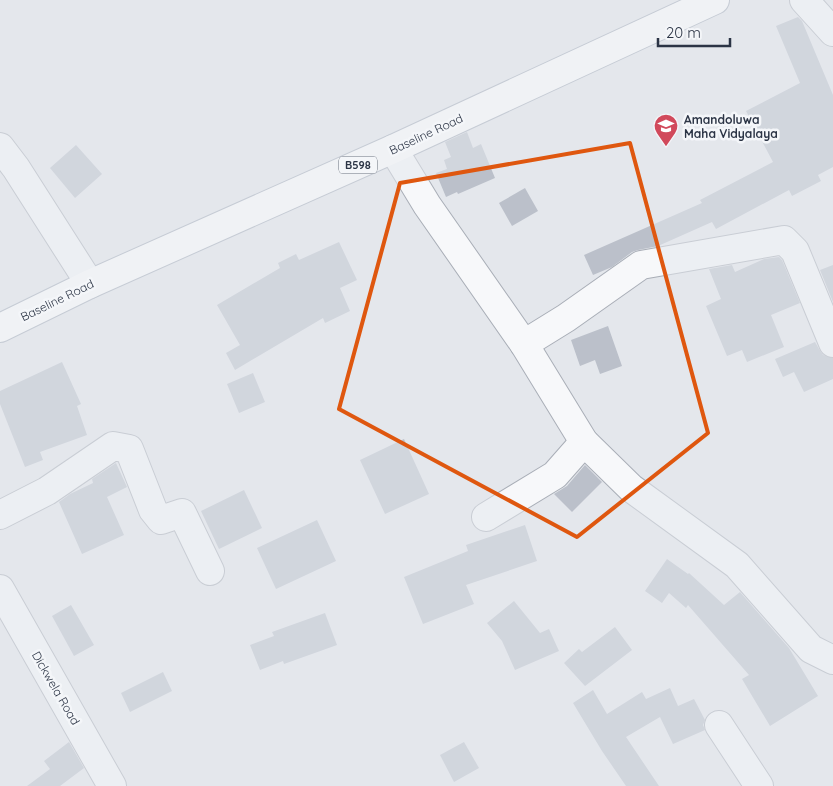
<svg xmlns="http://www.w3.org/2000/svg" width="833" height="786" font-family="Quicksand,sans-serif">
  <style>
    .building { fill: #bbc0ca }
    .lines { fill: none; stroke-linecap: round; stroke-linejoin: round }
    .minor-casing { stroke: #a9aeb7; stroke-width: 30 }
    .major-casing { stroke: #a3abb8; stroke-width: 30 }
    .minor { stroke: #f7f8fa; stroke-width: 28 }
    .major { stroke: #fff; stroke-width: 28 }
    .marked { fill: none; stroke: #df570f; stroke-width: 4; stroke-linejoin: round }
    .labels { text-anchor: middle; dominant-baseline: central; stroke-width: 5; stroke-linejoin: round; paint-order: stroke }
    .shield { fill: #f4f6f9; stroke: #676e7b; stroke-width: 1 }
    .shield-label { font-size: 11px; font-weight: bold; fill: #2b3445 }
    .poi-label { font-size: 12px; font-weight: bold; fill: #2b3445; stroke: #f4f6f9; text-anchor: start }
    .street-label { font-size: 12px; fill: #2b3445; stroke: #f4f6f9 }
  </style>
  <rect width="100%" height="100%" fill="#e4e7ec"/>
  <!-- building -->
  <g class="building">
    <path d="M 798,17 L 802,21 L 833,95 L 833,167 L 818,175 L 821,181 L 792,196 L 789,190 L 716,229 L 712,222 L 658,246 L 638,250 L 632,252 L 612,267 L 593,275 L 584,255 L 702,203 L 700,200 L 773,162 L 746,111 L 800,83 L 776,26 Z"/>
    <path d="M 467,132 L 473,148 L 481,144 L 495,178 L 458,194 L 457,192 L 446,197 L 436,173 L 447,169 L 444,160 L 451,157 L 445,142 Z"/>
    <path d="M 76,145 L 102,174 L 75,198 L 50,168 Z"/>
    <path d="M 525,188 L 538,211 L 512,226 L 499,203 Z"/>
    <path d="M 339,242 L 357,280 L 340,288 L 350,311 L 325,323 L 323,318 L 235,370 L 226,353 L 240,345 L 217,305 L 280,268 L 278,263 L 296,254 L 299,260 Z"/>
    <path d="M 779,257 L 782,260 L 800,303 L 771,315 L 784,347 L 747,362 L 742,350 L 727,356 L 706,306 L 721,299 L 709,269 L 732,265 L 735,272 L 764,259 Z"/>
    <path d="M 833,265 L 833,302 L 820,270 Z"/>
    <path d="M 608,326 L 622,366 L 600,374 L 595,360 L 580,366 L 571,340 Z"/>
    <path d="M 815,342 L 819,349 L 823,355 L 833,358 L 833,379 L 804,392 L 794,372 L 783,377 L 775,359 Z"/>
    <path d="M 62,362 L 81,404 L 77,406 L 87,435 L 40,452 L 43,460 L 25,467 L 0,404 L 0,391 Z"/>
    <path d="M 253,373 L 265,402 L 239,413 L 227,384 Z"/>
    <path d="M 404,439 L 429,494 L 385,514 L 360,460 Z"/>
    <path d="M 116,463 L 127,487 L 107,497 L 124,535 L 82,554 L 59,502 L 70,494 L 93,483 L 92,479 Z"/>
    <path d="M 585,465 L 602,482 L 572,512 L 554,494 L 567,486 Z"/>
    <path d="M 244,490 L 262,528 L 219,549 L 201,511 Z"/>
    <path d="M 317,520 L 336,561 L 276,589 L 257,548 Z"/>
    <path d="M 525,525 L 537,561 L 466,585 L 474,604 L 423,624 L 404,577 L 468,551 L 466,545 Z"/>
    <path d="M 667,559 L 688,574 L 689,573 L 724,605 L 740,592 L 789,648 L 818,696 L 770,726 L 742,679 L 749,675 L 688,605 L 686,608 L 669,593 L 662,603 L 645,591 Z"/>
    <path d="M 514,601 L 540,633 L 549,629 L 559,651 L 515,670 L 502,641 L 487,623 Z"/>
    <path d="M 71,605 L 94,645 L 74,656 L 52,616 Z"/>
    <path d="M 325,613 L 337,645 L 284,664 L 283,661 L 260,670 L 250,645 L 274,636 L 272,632 Z"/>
    <path d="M 615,627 L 632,650 L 585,686 L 564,663 L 579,649 L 582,652 Z"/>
    <path d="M 163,672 L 172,691 L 130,712 L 121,693 Z"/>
    <path d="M 670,688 L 678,706 L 694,699 L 705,720 L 703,725 L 705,730 L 673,744 L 660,717 L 626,737 L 659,786 L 626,786 L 602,751 L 573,703 L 593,690 L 607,714 L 642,692 L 646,699 Z"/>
    <path d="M 69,742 L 84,768 L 60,786 L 27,786 L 50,769 L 44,761 Z"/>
    <path d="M 464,742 L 479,768 L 454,782 L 440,755 Z"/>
  </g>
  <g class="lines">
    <defs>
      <g id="minor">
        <path d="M 804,0 L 833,32"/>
        <path d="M 0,147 L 16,168 L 90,284"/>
        <path d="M 393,149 L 427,205 L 524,344 L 584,442 L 631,488 L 737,565 L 811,649 L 833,660"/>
        <path d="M 524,344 L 566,318 L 641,265 L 784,240 L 795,251 L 833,343"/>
        <path d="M 0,515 L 47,491 L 113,446 L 129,449 L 153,510 L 161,520 L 182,513 L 210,571"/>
        <path d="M 486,517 L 555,475 L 584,442"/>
        <path d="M 0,589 L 112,786"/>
        <path d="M 719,725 L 759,786"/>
      </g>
      <path id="major" d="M 0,328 L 90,284 L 393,149 L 715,0"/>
    </defs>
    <!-- minor casing -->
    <use href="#minor" class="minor-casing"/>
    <!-- major casing -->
    <use href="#major" class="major-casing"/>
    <!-- minor -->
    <use href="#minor" class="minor"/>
    <!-- major -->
    <use href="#major" class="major"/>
  </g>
  <!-- marked area -->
  <path d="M0 0H833V786H0ZM 630,143 L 708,433 L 577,537 L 339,409 L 400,183 Z" fill="#e4e7ec" fill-opacity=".55" fill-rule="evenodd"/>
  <path class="marked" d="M 630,143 L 708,433 L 577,537 L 339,409 L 400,183 Z"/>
  <!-- icons -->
  <defs>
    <symbol id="school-pin" viewBox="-11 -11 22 30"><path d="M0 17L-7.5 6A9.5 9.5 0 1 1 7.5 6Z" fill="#d1495b" stroke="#f4f6f9"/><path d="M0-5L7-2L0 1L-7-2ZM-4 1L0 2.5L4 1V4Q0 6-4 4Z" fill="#fff"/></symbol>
  </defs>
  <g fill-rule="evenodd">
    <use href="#school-pin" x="652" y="112" width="28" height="38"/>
  </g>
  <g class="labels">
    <!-- shield labels -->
    <rect class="shield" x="339" y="156.5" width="38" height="17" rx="4"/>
    <g class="shield-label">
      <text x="358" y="165">B598</text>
    </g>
    <!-- poi labels -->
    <g class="poi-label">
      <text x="684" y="119">Amandoluwa<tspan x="684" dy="14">Maha Vidyalaya</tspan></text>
    </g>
    <!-- street labels -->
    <g class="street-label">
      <text transform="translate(426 134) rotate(-25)">Baseline Road</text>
      <text transform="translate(57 300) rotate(-26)">Baseline Road</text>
      <text transform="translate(56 688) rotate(60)">Dickwela Road</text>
    </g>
  </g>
  <!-- scale -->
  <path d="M658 38v8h72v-8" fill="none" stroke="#2b3445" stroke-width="2.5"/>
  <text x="666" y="38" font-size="15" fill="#2b3445" stroke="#f4f6f9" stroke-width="4" paint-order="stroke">20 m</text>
</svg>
